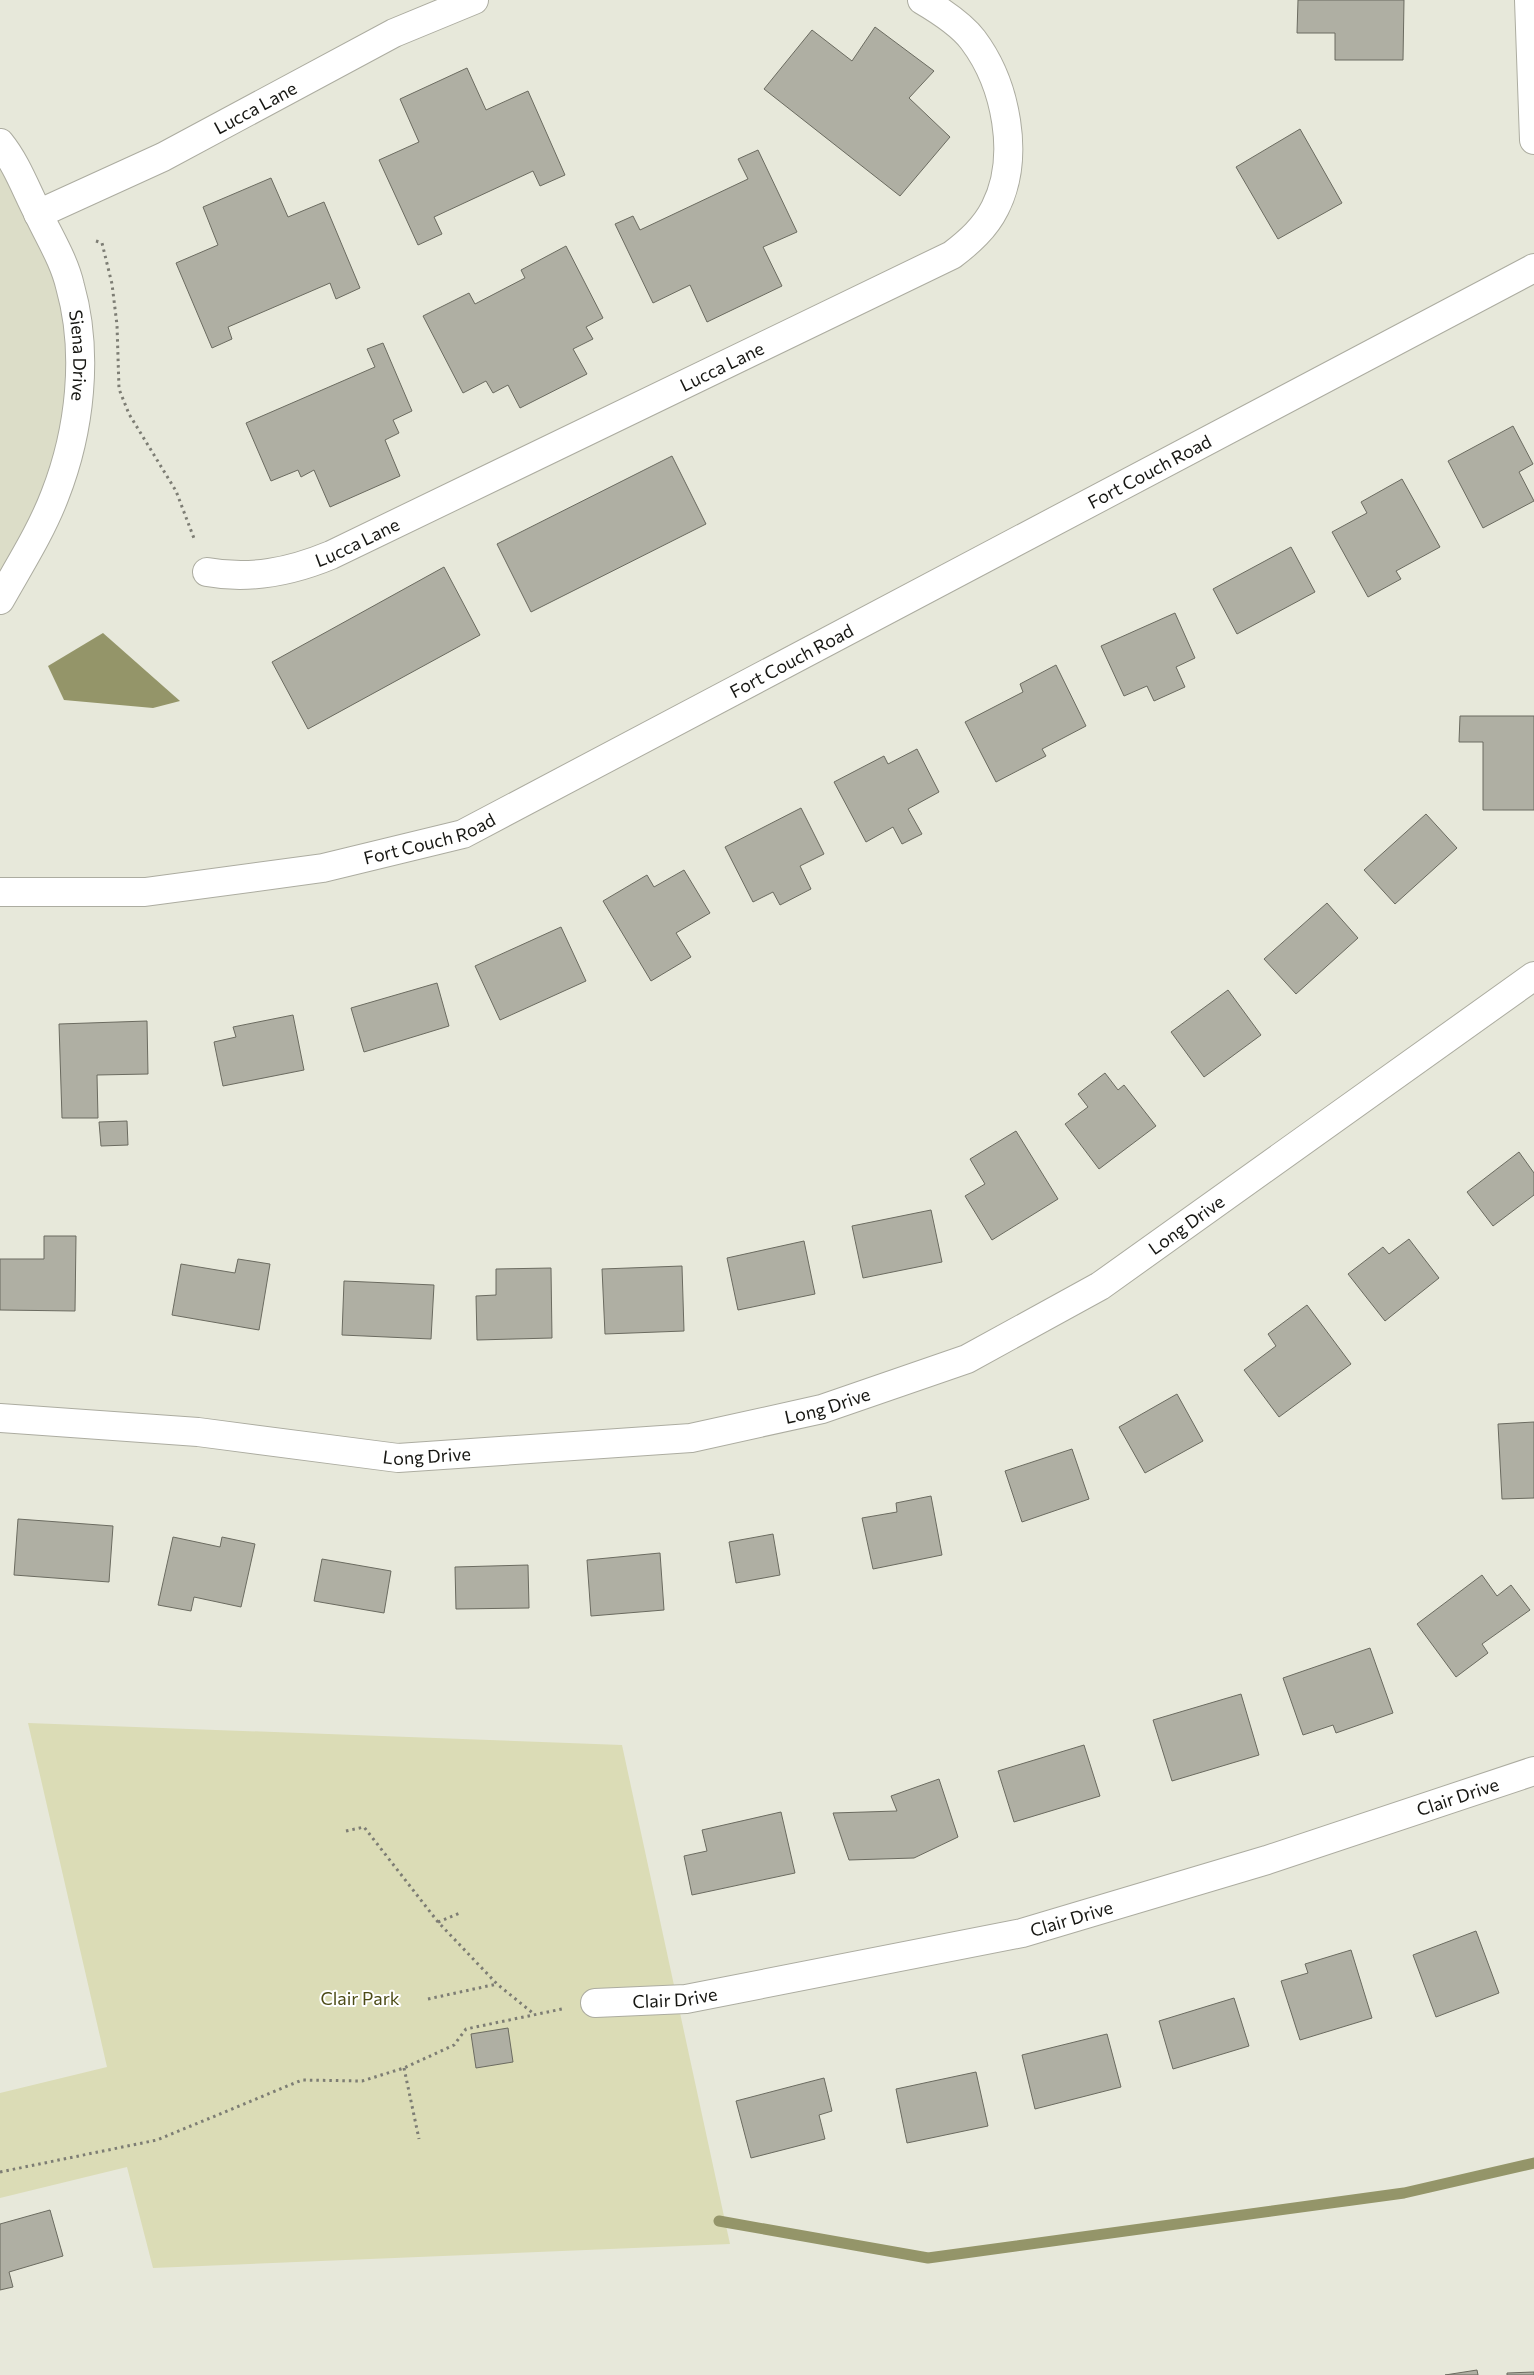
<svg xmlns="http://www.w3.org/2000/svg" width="1534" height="2375" font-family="Commissioner,sans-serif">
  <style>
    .built { fill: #dcddc8 }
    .green { fill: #dbdcb6 }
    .water { fill: #949569 }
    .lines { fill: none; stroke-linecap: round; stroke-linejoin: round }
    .stream { stroke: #949569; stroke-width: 11 }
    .building { fill: #afafa3; stroke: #6b6b60 }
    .minor-casing { stroke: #acaca0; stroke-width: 30 }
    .path { stroke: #7d7d74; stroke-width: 3; stroke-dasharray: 2.5 4; stroke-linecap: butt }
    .minor { stroke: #fff; stroke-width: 28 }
    .labels { text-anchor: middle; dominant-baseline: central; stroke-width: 4; stroke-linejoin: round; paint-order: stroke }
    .street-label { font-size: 18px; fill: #161612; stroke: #fff }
    .park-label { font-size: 18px; fill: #4c4b16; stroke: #fff }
  </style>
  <rect width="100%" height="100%" fill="#e7e8da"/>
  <!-- built -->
  <path class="built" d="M 0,143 L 70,285 L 74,422 L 0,600 Z"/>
  <!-- green -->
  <path class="green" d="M 28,1723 L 622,1745 L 730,2244 L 153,2268 L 127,2167 L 0,2198 L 0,2093 L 107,2067 Z"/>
  <!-- water -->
  <path class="water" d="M 103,633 L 180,701 L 153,708 L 64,700 L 48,666 Z"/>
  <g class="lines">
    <!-- stream -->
    <path class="stream" d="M 719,2221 L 928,2258 L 1404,2193 L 1534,2163"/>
  </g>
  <!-- building -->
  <g class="building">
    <path d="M 1298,0 L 1404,0 L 1403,60 L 1335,60 L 1335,33 L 1297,33 Z"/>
    <path d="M 875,27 L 934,71 L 909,98 L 950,137 L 900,196 L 764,89 L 812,30 L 852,61 Z"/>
    <path d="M 467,68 L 486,110 L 528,91 L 565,175 L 540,186 L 533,171 L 434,217 L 442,234 L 418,245 L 379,160 L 419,142 L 400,99 Z"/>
    <path d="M 1300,129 L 1342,203 L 1278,239 L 1236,167 Z"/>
    <path d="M 758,150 L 797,232 L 763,247 L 782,286 L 707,322 L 690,285 L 653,303 L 615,224 L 633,216 L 640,230 L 748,179 L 738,159 Z"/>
    <path d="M 271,178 L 288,217 L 324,202 L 360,288 L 336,299 L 330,283 L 228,327 L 232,339 L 212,348 L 176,263 L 218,245 L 203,207 Z"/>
    <path d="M 566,246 L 603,318 L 586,327 L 593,339 L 573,349 L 587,374 L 520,408 L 508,385 L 493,393 L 486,381 L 463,393 L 423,316 L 469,293 L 475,304 L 525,278 L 521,270 Z"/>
    <path d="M 383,343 L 412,411 L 393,420 L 399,433 L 385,440 L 400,476 L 330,507 L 314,470 L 301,477 L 298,470 L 271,481 L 246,423 L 375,367 L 367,349 Z"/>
    <path d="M 1513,426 L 1533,464 L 1519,472 L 1534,501 L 1483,528 L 1448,461 Z"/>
    <path d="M 672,456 L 706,524 L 531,612 L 497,544 Z"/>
    <path d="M 1402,479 L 1440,547 L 1396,571 L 1401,579 L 1368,597 L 1332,532 L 1367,513 L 1361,502 Z"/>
    <path d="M 1291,547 L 1315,592 L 1237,634 L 1213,589 Z"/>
    <path d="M 444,567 L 480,635 L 308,729 L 272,662 Z"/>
    <path d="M 1175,613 L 1195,658 L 1176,667 L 1185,687 L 1154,701 L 1147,686 L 1124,696 L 1101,646 Z"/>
    <path d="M 1056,665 L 1086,726 L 1042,749 L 1046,756 L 996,782 L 965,722 L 1023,692 L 1020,684 Z"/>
    <path d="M 1460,716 L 1534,716 L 1534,810 L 1483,810 L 1483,742 L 1459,742 Z"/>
    <path d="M 917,749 L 939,792 L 908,809 L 922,834 L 902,844 L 893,827 L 866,842 L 834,782 L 884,756 L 888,764 Z"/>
    <path d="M 801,808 L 824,854 L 800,866 L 811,889 L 780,905 L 773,892 L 753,902 L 725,847 Z"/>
    <path d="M 1426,814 L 1457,848 L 1395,904 L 1364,870 Z"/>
    <path d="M 684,870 L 710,913 L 676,933 L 691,957 L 651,981 L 603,901 L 647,875 L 654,887 Z"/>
    <path d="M 1327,903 L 1358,938 L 1296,994 L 1264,959 Z"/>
    <path d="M 561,927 L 586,981 L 500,1020 L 475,966 Z"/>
    <path d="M 437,983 L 449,1026 L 364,1052 L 351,1008 Z"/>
    <path d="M 1228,990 L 1261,1035 L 1204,1077 L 1171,1032 Z"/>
    <path d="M 293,1015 L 304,1070 L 223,1086 L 214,1042 L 236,1037 L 233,1027 Z"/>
    <path d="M 147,1021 L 148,1074 L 97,1075 L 98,1118 L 62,1118 L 59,1024 Z"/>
    <path d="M 1105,1073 L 1118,1090 L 1124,1085 L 1156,1126 L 1099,1169 L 1065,1124 L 1088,1107 L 1078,1094 Z"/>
    <path d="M 127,1121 L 128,1145 L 101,1146 L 99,1122 Z"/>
    <path d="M 1016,1131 L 1058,1199 L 992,1240 L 965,1196 L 985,1184 L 970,1159 Z"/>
    <path d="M 1519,1152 L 1534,1173 L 1534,1195 L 1493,1226 L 1467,1192 Z"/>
    <path d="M 931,1210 L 942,1262 L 863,1278 L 852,1226 Z"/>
    <path d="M 44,1236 L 76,1236 L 75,1311 L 0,1310 L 0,1259 L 44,1259 Z"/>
    <path d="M 1409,1239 L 1439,1278 L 1385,1321 L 1348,1274 L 1383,1247 L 1389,1254 Z"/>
    <path d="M 804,1241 L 815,1294 L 738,1310 L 727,1258 Z"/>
    <path d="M 238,1259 L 270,1264 L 259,1330 L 172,1315 L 181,1264 L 235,1273 Z"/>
    <path d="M 682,1266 L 684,1331 L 605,1334 L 602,1269 Z"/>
    <path d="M 551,1268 L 552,1338 L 477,1340 L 476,1296 L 496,1295 L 496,1269 Z"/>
    <path d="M 344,1281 L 434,1285 L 431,1339 L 342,1335 Z"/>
    <path d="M 1307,1305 L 1351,1364 L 1279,1417 L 1244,1370 L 1276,1346 L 1268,1334 Z"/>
    <path d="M 1177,1394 L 1203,1441 L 1145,1473 L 1119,1427 Z"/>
    <path d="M 1534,1422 L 1534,1498 L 1502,1499 L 1498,1424 Z"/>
    <path d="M 1072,1449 L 1089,1499 L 1022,1522 L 1005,1471 Z"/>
    <path d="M 931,1496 L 942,1555 L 873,1569 L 862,1518 L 897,1512 L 896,1503 Z"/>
    <path d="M 18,1519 L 113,1526 L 109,1582 L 14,1575 Z"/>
    <path d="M 773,1534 L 780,1575 L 736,1583 L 729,1542 Z"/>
    <path d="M 173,1537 L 220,1547 L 222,1537 L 255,1544 L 241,1607 L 194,1597 L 191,1611 L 158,1605 Z"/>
    <path d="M 660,1553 L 664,1610 L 591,1616 L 587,1560 Z"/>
    <path d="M 322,1559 L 391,1571 L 384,1613 L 314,1601 Z"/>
    <path d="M 528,1565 L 529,1608 L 456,1609 L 455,1567 Z"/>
    <path d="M 1482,1575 L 1497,1596 L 1511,1585 L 1530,1610 L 1482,1644 L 1488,1653 L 1456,1677 L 1417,1624 Z"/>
    <path d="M 1370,1648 L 1393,1713 L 1336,1733 L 1333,1725 L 1303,1735 L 1283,1678 Z"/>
    <path d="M 1241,1694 L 1259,1755 L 1172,1781 L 1153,1720 Z"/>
    <path d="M 1084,1745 L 1100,1796 L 1014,1822 L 998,1771 Z"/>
    <path d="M 939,1779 L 958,1837 L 914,1858 L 849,1860 L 833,1813 L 897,1811 L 891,1796 Z"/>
    <path d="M 781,1812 L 795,1873 L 692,1895 L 684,1856 L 707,1851 L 702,1830 Z"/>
    <path d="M 1476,1931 L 1499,1993 L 1436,2017 L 1413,1955 Z"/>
    <path d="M 1351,1950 L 1372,2018 L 1300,2040 L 1281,1981 L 1308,1973 L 1305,1964 Z"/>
    <path d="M 1234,1998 L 1249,2046 L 1173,2069 L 1159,2021 Z"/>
    <path d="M 508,2028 L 513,2062 L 476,2068 L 471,2034 Z"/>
    <path d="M 1107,2034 L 1121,2087 L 1035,2109 L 1022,2055 Z"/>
    <path d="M 976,2072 L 988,2126 L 907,2143 L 896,2089 Z"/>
    <path d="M 824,2078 L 832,2111 L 819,2115 L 825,2139 L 751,2158 L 736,2101 Z"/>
    <path d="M 50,2210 L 63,2256 L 9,2272 L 13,2287 L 0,2290 L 0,2224 Z"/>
    <path d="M 1477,2370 L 1478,2375 L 1445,2375 Z"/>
    <path d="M 1534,2372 L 1534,2375 L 1507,2375 L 1507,2373 Z"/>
  </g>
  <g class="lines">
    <defs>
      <g id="minor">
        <path d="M 1529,0 L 1534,140"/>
        <path id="s1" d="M 0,143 C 17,164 26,190 38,213 C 49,237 64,260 70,286 C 89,353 80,431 55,495 C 41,532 19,566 0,600"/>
        <path id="s2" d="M 38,214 L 163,157 L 394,33 L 474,0"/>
        <path id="s3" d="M 207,572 C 250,580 290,572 331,555 L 952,255 C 969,242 985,228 995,208 C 1021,157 1006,84 973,40 C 961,24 939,10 922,0"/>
        <path id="s4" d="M 0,892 L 145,892 L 323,868 L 463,834 L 1534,268"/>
        <path id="s5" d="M 0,1418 L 198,1432 L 398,1458 L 691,1438 L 822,1409 L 967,1359 L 1100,1286 L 1534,976"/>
        <path id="s6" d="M 595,2003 L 686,1999 L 1022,1933 L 1267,1860 L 1534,1771"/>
      </g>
    </defs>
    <!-- minor casing -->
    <use href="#minor" class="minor-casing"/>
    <!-- path -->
    <g class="path">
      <path d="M 96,241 L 102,243 L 112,284 L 117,325 L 119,389 L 129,414 L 176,491 L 195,541"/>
      <path d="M 346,1831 L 364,1827 L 438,1922 L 497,1984 L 534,2014"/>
      <path d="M 438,1922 L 460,1913"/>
      <path d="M 428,1999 L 497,1984"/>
      <path d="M 404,2068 L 419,2139"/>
      <path d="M 0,2172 L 157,2140 L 302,2080 L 362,2081 L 404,2068 L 454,2045 L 466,2029 L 562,2009"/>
    </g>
    <!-- minor -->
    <use href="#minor" class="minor"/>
  </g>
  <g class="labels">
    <!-- street labels -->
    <g class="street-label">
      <text stroke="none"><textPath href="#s2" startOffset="242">Lucca Lane</textPath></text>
      <text stroke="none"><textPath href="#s1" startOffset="230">Siena Drive</textPath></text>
      <text stroke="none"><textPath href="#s3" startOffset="561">Lucca Lane</textPath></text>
      <text stroke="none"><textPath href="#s4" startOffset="1245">Fort Couch Road</textPath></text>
      <text stroke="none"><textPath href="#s3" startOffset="156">Lucca Lane</textPath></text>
      <text stroke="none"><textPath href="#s4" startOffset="840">Fort Couch Road</textPath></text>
      <text stroke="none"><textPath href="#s4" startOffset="435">Fort Couch Road</textPath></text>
      <text stroke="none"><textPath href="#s5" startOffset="1239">Long Drive</textPath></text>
      <text stroke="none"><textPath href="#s5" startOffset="834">Long Drive</textPath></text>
      <text stroke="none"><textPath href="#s5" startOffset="429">Long Drive</textPath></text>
      <text stroke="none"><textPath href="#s6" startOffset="890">Clair Drive</textPath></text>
      <text stroke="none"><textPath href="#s6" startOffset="485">Clair Drive</textPath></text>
      <text stroke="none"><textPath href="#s6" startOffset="80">Clair Drive</textPath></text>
    </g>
    <!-- park labels -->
    <g class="park-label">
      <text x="360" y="1998">Clair Park</text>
    </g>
  </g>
</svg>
